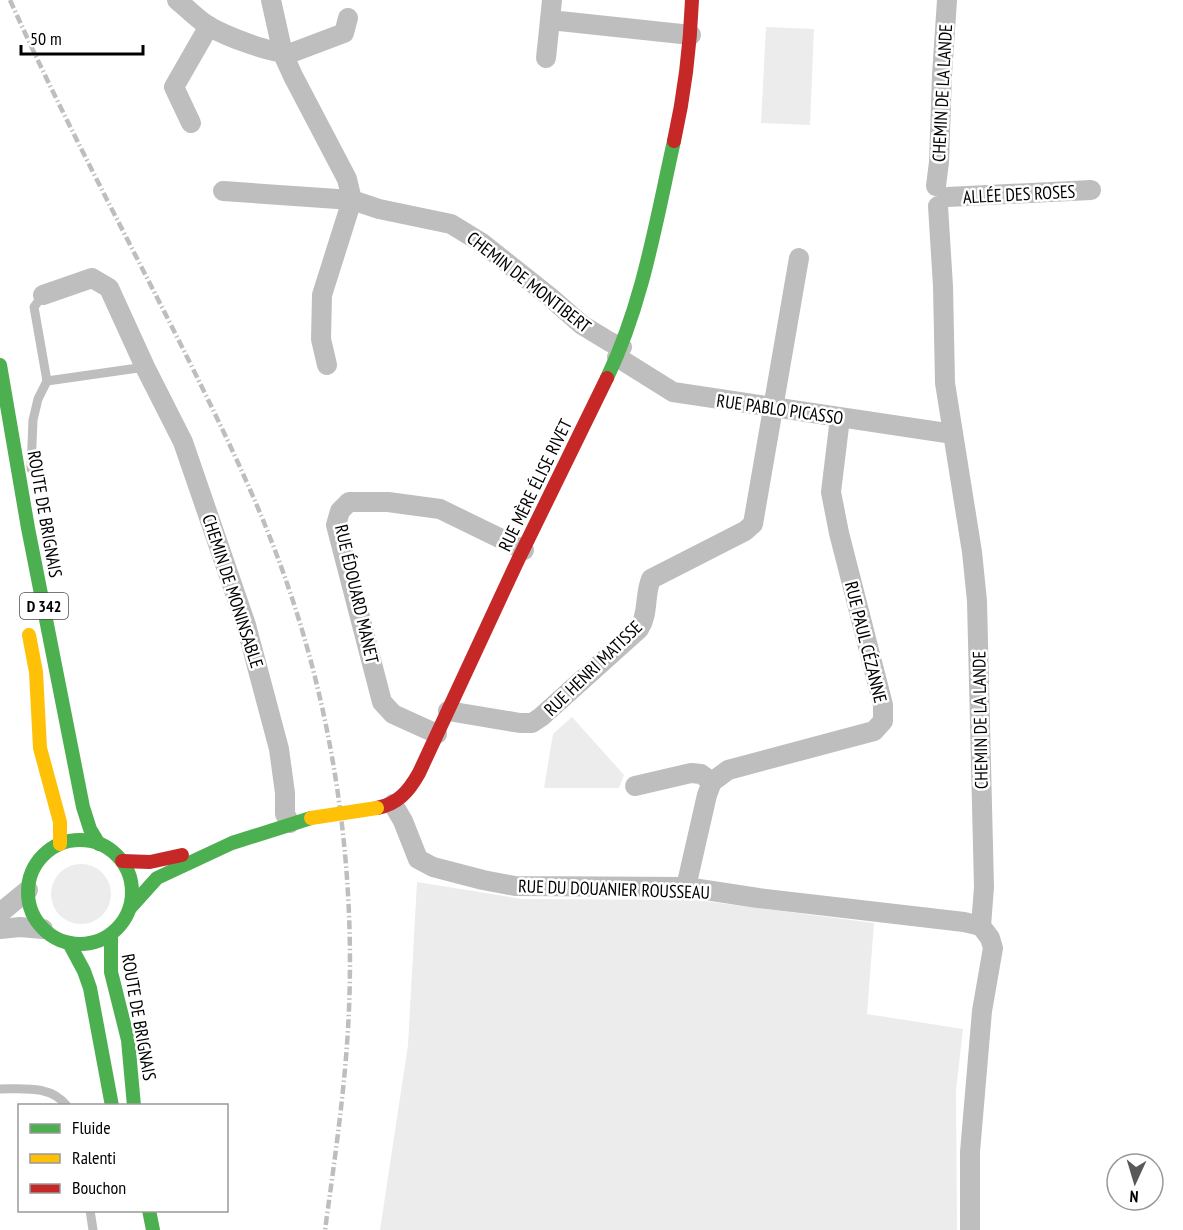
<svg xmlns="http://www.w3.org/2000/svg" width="1183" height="1230" font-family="'PT Sans Narrow',sans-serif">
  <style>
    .green { fill: #ececec }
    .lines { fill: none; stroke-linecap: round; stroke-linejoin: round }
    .lane { stroke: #bebebe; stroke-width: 9 }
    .street { stroke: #bebebe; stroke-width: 20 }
    .fast { stroke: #4caf50; stroke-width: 14 }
    .slow { stroke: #ffc107; stroke-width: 14 }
    .jam { stroke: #c62828; stroke-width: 14 }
    .rail { stroke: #bebebe; stroke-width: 4.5; stroke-dasharray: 9 3 1.5 3; stroke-linecap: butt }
    .slow-bridge { stroke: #ffc107; stroke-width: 14 }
    .labels { text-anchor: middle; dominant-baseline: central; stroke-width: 5; stroke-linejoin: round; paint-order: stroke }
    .shield { fill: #fff; stroke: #4c4c4c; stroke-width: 1.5 }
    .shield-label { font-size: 16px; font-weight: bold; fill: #000 }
    .street-label { font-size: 18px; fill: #000; stroke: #fff }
  </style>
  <rect width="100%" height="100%" fill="#fff"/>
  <!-- green -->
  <g class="green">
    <path d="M 766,27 L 814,29 L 810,125 L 761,123 Z"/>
    <path d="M 572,717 L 624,775 L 619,788 L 544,788 L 553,734 Z"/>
    <circle cx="81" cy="894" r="30"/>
    <path d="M 417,882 L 522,899 L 696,900 L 874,923 L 867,1014 L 963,1029 L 956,1090 L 957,1230 L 380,1230 L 408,1045 Z"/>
  </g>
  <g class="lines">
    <!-- lane -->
    <g class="lane">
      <path d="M 47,381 L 145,367"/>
      <path d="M 31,469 L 33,420 L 38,399 L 47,381 L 34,307 L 43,295"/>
      <path d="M 0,1089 C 23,1089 51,1085 67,1106"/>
      <path d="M 90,1210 L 93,1230"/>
    </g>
    <!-- street -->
    <g class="street">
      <path d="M 177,0 C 188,9 198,20 210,27 C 228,37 272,54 291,53 L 344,33 L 348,18"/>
      <path d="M 271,0 L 283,54 L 293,76 L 347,179 L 352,200 L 322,295 L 321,339 L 327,365"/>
      <path d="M 552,0 L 550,20 L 691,35"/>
      <path d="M 546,58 L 550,20"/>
      <path d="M 191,123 L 174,87 L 209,26"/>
      <path d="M 936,186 L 939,162 L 942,75 L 947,0"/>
      <path d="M 223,191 L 352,200 L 379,209 L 451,224 L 482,243 L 550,297 L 582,325 L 610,342 L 622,347"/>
      <path d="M 947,197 L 1091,190"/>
      <path d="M 938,206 L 943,286 L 945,383 L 972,552 L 977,601 L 984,887 L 981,926 L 990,938 L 993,948 L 982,1011 L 970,1152 L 970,1230"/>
      <path d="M 43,295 L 92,278 L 109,288 L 145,367 L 183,442 L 246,625 L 279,749 L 285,793 L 285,814 L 290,823"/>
      <path d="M 617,357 L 673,392 L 953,434"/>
      <path d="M 448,711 L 520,723 L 532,723 L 541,717 L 639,629 C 649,614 644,596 651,579 L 745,531 L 753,524 L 799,258"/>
      <path d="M 437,734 L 393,714 L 382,702 L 336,525 L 340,511 L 349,502 L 388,502 L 440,509 L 524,550"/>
      <path d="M 635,786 L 691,773 L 701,774 L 712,782"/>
      <path d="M 393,804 L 403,821 L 418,859 L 433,867 L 483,880 L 515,886 L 686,887 L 758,898 L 964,922 L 981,926"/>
      <path d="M 686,887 L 707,795 L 712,782 L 728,770 L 874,731 L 883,721 L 883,705 L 839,533 L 831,492 L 840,418"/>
      <path d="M 0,913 L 28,890"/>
      <path d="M 0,929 L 20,927 L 43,929"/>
    </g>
    <!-- fast -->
    <g class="fast">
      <path d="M 0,365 L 28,528 L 83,807 L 90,829 L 99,844"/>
      <path d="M 607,378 C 643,303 656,221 674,141"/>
      <circle cx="80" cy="892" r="52"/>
      <path d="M 130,908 L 157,878 L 232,843 L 311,818"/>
      <path d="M 111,935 L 111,972 L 128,1040 L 134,1106"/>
      <path d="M 69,943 L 84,971 L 90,988 L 112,1106"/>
      <path d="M 149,1210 L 153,1230"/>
    </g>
    <!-- slow -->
    <path class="slow" d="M 29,635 L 36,672 L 40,748 L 60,822 L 60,844"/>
    <!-- jam -->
    <g class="jam">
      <path d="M 674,141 C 685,92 690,50 692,0"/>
      <path d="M 377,808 C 398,804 409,791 419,773 L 518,560 L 607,378"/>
      <path d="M 122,861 L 150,862 L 182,855"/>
    </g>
    <!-- rail -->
    <path class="rail" d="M 10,0 C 66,125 132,246 193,369 C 226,436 258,502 283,572 C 333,711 355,862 349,1009 C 346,1083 335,1157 325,1230"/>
    <!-- slow-bridge -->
    <path class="slow-bridge" d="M 311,818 L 377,808"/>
  </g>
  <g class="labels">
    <!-- shield labels -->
    <rect class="shield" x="20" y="593" width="48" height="26" rx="4.5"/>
    <g class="shield-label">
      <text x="44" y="606">D 342</text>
    </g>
    <!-- street labels -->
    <g class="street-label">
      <text transform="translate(942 93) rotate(-87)">CHEMIN DE LA LANDE</text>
      <text transform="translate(1019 194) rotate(-3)">ALLÉE DES ROSES</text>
      <text transform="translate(529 282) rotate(38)">CHEMIN DE MONTIBERT</text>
      <text transform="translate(780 409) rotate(8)">RUE PABLO PICASSO</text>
      <text transform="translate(535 485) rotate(-64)">RUE MÈRE ÉLISE RIVET</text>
      <text transform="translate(45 514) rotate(80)">ROUTE DE BRIGNAIS</text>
      <text transform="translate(233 591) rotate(72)">CHEMIN DE MONINSABLE</text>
      <text transform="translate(357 594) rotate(77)">RUE ÉDOUARD MANET</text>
      <text transform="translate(866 642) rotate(76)">RUE PAUL CÉZANNE</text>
      <text transform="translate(593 668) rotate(-44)">RUE HENRI MATISSE</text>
      <text transform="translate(980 720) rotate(-91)">CHEMIN DE LA LANDE</text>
      <text transform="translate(614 889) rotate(2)">RUE DU DOUANIER ROUSSEAU</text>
      <text transform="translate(139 1017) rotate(80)">ROUTE DE BRIGNAIS</text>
    </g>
  </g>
  <!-- legend -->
  <rect x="18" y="1104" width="210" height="108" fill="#ffffff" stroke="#999999" stroke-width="1.5"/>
  <rect x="30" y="1124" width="30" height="9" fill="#4caf50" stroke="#999999" stroke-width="1.5"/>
  <text x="72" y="1134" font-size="18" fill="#000000">Fluide</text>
  <rect x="30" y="1154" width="30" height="9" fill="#ffc107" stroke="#999999" stroke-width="1.5"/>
  <text x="72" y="1164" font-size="18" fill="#000000">Ralenti</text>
  <rect x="30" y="1184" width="30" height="9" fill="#c62828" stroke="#999999" stroke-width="1.5"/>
  <text x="72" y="1194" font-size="18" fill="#000000">Bouchon</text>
  <!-- north arrow -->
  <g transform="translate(1135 1182) rotate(184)"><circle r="28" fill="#ffffff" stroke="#999999" stroke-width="1.5"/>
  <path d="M0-4.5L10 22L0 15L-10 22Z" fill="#595959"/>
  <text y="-9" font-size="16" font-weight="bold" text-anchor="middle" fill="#000000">N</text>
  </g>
  <!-- scale -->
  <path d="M21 45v9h122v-9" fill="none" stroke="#000000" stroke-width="3"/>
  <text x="30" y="45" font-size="18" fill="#000000" stroke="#ffffff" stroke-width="4.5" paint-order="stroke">50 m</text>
</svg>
